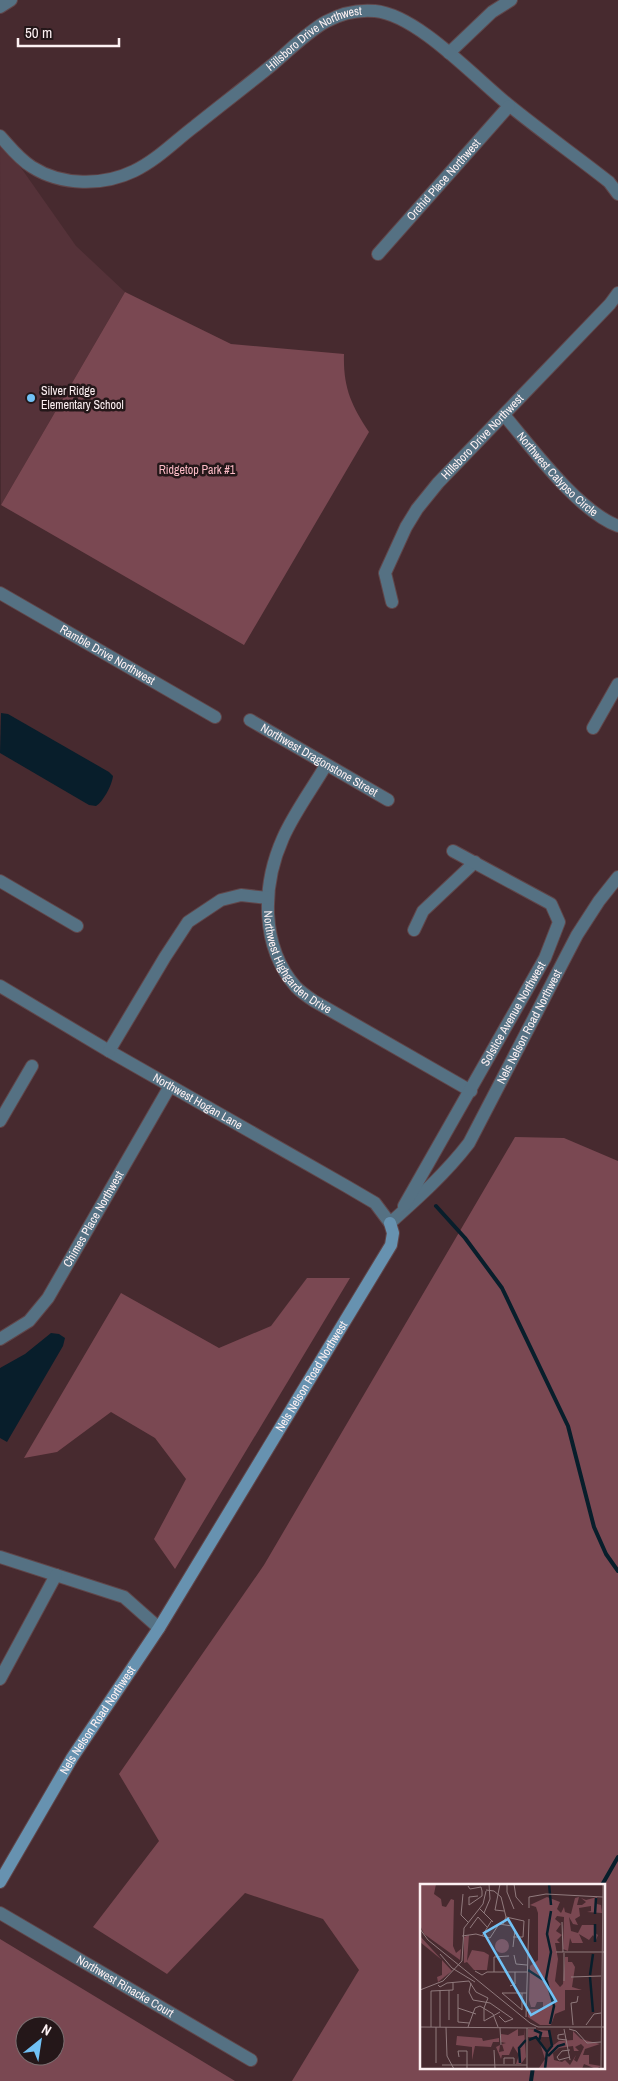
<svg xmlns="http://www.w3.org/2000/svg" width="618" height="2081" font-family="'Archivo Narrow',sans-serif">
  <style>
    .built { fill: #553239 }
    .green { fill: #7a4852; fill-rule: evenodd }
    .water { fill: #081e2b }
    .lines { fill: none; stroke-linecap: round; stroke-linejoin: round }
    .stream { stroke: #081e2b; stroke-width: 4 }
    .street-casing { stroke: #60464a; stroke-width: 14 }
    .secondary-casing { stroke: #60464a; stroke-width: 14 }
    .street { stroke: #557183; stroke-width: 12 }
    .secondary { stroke: #6792b0; stroke-width: 12 }
    .poi-dot { fill: #71c1f5; stroke: #241719; stroke-width: 2 }
    .labels { text-anchor: middle; dominant-baseline: central; stroke-width: 5; stroke-linejoin: round; paint-order: stroke }
    .street-label { font-size: 12px; fill: #fdf1f3; stroke: #241719 }
    .poi-label { font-size: 12px; fill: #fdf1f3; stroke: #241719; text-anchor: start }
    .park-label { font-size: 12px; fill: #fcbbc6; stroke: #241719 }
    .inset-river { fill: none; stroke: #081e2b; stroke-width: 2.5 }
    .inset-road { fill: none; stroke: #907a7d; stroke-width: 1 }
    .view { fill: #71c1f5; fill-opacity: 0.15; stroke: #71c1f5; stroke-width: 2.5 }
    .inset-edge { fill: none; stroke: #fdf1f3; stroke-width: 2.5 }
  </style>
  <rect width="100%" height="100%" fill="#472a2f"/>
  <!-- built -->
  <path class="built" d="M 0,138 L 76,246 L 125,292 L 1,505 Z"/>
  <!-- green -->
  <g class="green">
    <path d="M 125,292 L 231,344 L 344,354 C 343,387 351,405 369,432 L 244,645 L 1,505 Z"/>
    <path d="M 515,1137 L 564,1138 L 618,1161 L 618,2081 L 292,2081 L 359,1970 L 323,1919 L 245,1893 L 167,1974 L 93,1927 L 159,1841 L 119,1774 L 264,1565 ZM 422,1885 L 604,1885 L 604,2067 L 422,2067 Z"/>
    <path d="M 307,1278 L 350,1278 L 175,1569 L 154,1539 L 186,1479 L 155,1438 L 111,1412 L 57,1452 L 24,1458 L 121,1293 L 219,1348 L 271,1326 Z"/>
    <path d="M 0,1939 L 235,2081 L 0,2081 ZM 25,2026 L 55,2026 L 55,2056 L 25,2056 Z"/>
  </g>
  <!-- water -->
  <g class="water">
    <path d="M 1,713 L 8,714 L 109,772 L 113,776 C 112,785 103,802 96,806 L 89,805 L 0,753 Z"/>
    <path d="M 51,1333 L 59,1334 L 65,1338 L 63,1346 L 7,1442 L 0,1438 L 0,1368 L 25,1354 Z"/>
  </g>
  <g class="lines">
    <!-- stream -->
    <g class="stream">
      <path d="M 436,1206 L 465,1238 L 502,1288 L 568,1426 L 594,1527 L 606,1554 L 618,1571"/>
      <path d="M 602,1885 L 618,1857"/>
      <path d="M 531,2081 L 533,2067"/>
    </g>
    <defs>
      <g id="street">
        <path d="M 0,7 L 11,0"/>
        <path d="M 449,53 L 492,12 L 511,0"/>
        <path id="s1" d="M 0,136 C 10,147 19,159 32,167 C 62,186 103,186 134,171 C 157,160 175,141 195,126 C 220,106 246,86 272,65 C 304,38 329,7 375,11 C 418,15 476,79 510,106 C 542,132 576,156 609,182 L 618,194"/>
        <path id="s2" d="M 378,254 L 509,106"/>
        <path id="s3" d="M 504,415 C 532,448 578,511 618,526"/>
        <path id="s4" d="M 0,593 L 215,717"/>
        <path id="s5" d="M 392,602 L 385,573 L 406,527 L 417,509 L 438,483 L 610,304 L 618,293"/>
        <path id="s6" d="M 250,720 L 388,800"/>
        <path d="M 593,728 L 618,684"/>
        <path id="s7" d="M 326,765 C 312,789 294,813 283,838 C 262,885 260,946 296,987 C 301,992 308,997 314,1001 L 471,1091"/>
        <path d="M 0,881 L 77,926"/>
        <path d="M 414,930 L 423,911 L 475,862"/>
        <path id="s8" d="M 0,986 L 109,1051 L 346,1186 L 375,1203 L 390,1223 C 418,1198 446,1173 469,1143 L 577,935 L 599,901 L 618,877"/>
        <path d="M 109,1051 L 165,957 L 188,922 L 221,900 L 241,895 L 268,898"/>
        <path d="M 0,1121 L 32,1066"/>
        <path id="s9" d="M 404,1206 L 545,958 L 559,922 L 551,904 L 453,851"/>
        <path id="s10" d="M 0,1339 L 29,1321 L 48,1298 L 170,1086"/>
        <path d="M 0,1557 L 124,1597 L 159,1628"/>
        <path d="M 0,1679 L 56,1575"/>
        <path id="s11" d="M 0,1913 L 251,2060"/>
      </g>
      <g id="secondary">
        <path id="s12" d="M 0,1882 L 72,1758 L 159,1628 L 391,1245 L 393,1233 L 390,1223"/>
      </g>
    </defs>
    <!-- street casing -->
    <use href="#street" class="street-casing"/>
    <!-- secondary casing -->
    <use href="#secondary" class="secondary-casing"/>
    <!-- street -->
    <use href="#street" class="street"/>
    <!-- secondary -->
    <use href="#secondary" class="secondary"/>
  </g>
  <!-- markers -->
  <circle class="poi-dot" cx="31" cy="398" r="5"/>
  <g class="labels">
    <!-- street labels -->
    <g class="street-label">
      <text stroke="none"><textPath href="#s1" startOffset="376">Hillsboro Drive Northwest</textPath></text>
      <text stroke="none"><textPath href="#s2" startOffset="99">Orchid Place Northwest</textPath></text>
      <text stroke="none"><textPath href="#s5" startOffset="199">Hillsboro Drive Northwest</textPath></text>
      <text stroke="none"><textPath href="#s3" startOffset="80">Northwest Calypso Circle</textPath></text>
      <text stroke="none"><textPath href="#s4" startOffset="124">Ramble Drive Northwest</textPath></text>
      <text stroke="none"><textPath href="#s6" startOffset="80">Northwest Dragonstone Street</textPath></text>
      <text stroke="none"><textPath href="#s7" startOffset="222">Northwest Highgarden Drive</textPath></text>
      <text stroke="none"><textPath href="#s9" startOffset="221">Solstice Avenue Northwest</textPath></text>
      <text stroke="none"><textPath href="#s8" startOffset="702">Nels Nelson Road Northwest</textPath></text>
      <text stroke="none"><textPath href="#s8" startOffset="229">Northwest Hogan Lane</textPath></text>
      <text stroke="none"><textPath href="#s10" startOffset="155">Chimes Place Northwest</textPath></text>
      <text stroke="none"><textPath href="#s12" startOffset="594">Nels Nelson Road Northwest</textPath></text>
      <text stroke="none"><textPath href="#s12" startOffset="189">Nels Nelson Road Northwest</textPath></text>
      <text stroke="none"><textPath href="#s11" startOffset="145">Northwest Rinacke Court</textPath></text>
    </g>
    <!-- poi labels -->
    <g class="poi-label">
      <text x="41" y="391">Silver Ridge<tspan x="41" dy="14">Elementary School</tspan></text>
    </g>
    <!-- park labels -->
    <g class="park-label">
      <text x="197" y="470">Ridgetop Park #1</text>
    </g>
  </g>
  <!-- overview -->
  <g transform="translate(420 1884)">
    <rect width="185" height="185" fill="#472a2f"/>
    <path d="M 0,0 L 16,0 L 14,10 L 21,15 L 22,22 L 26,23 L 31,15 L 34,16 L 33,62 L 36,69 L 41,65 L 40,76 L 4,50 L 0,41 ZM 127,13 L 140,18 L 137,25 L 141,29 L 144,23 L 145,28 L 151,30 L 155,14 L 159,13 L 157,21 L 162,21 L 166,18 L 161,14 L 166,16 L 177,13 L 177,20 L 181,21 L 182,29 L 167,28 L 171,27 L 171,22 L 159,24 L 160,32 L 155,35 L 158,41 L 153,40 L 149,33 L 151,47 L 158,49 L 162,41 L 174,41 L 174,48 L 178,51 L 176,56 L 173,51 L 169,56 L 159,50 L 163,59 L 152,59 L 150,54 L 148,67 L 143,65 L 144,33 L 137,32 L 135,35 L 141,40 L 136,47 L 142,51 L 137,56 L 140,59 L 135,59 L 138,75 L 135,97 L 140,103 L 143,100 L 145,73 L 148,73 L 148,78 L 152,78 L 155,83 L 152,103 L 162,106 L 145,106 L 145,126 L 135,130 L 131,141 L 120,141 L 108,133 L 108,125 L 123,125 L 123,118 L 117,118 L 115,123 L 111,123 L 109,116 L 110,82 L 118,76 L 118,29 L 116,23 L 110,21 ZM 49,51 L 47,77 L 52,66 L 64,68 L 69,71 L 67,86 L 54,86 L 47,78 L 44,79 L 44,53 ZM 0,52 L 32,87 L 18,98 L 17,93 L 22,91 L 22,76 L 0,58 ZM75 62a7 7 0 1 1 14 0a7 7 0 1 1-14 0ZM 104,144 L 106,173 L 101,180 L 96,180 L 99,171 L 93,162 L 89,171 L 82,171 L 81,175 L 76,163 L 80,161 L 79,168 L 84,167 L 82,160 L 86,159 L 81,158 L 81,150 L 88,151 L 98,145 L 98,152 L 104,151 ZM 108,145 L 130,147 L 130,153 L 120,153 L 121,161 L 127,166 L 139,157 L 153,156 L 153,147 L 161,155 L 180,160 L 165,165 L 163,171 L 169,171 L 169,180 L 181,182 L 176,185 L 164,180 L 162,185 L 108,185 L 119,184 L 125,175 L 118,153 L 108,153 ZM 161,160 L 164,163 L 157,178 L 154,176 L 156,171 L 150,181 L 145,176 L 142,178 L 134,176 L 133,169 L 139,164 L 153,162 L 154,167 L 159,167 L 155,163 ZM 37,152 L 62,154 L 63,157 L 79,154 L 79,158 L 73,158 L 71,163 L 55,162 L 52,176 L 52,163 L 36,161 Z" fill="#7a4852" fill-rule="evenodd"/>
    <path class="inset-river" d="M 129,0 L 131,21M 175,30 L 176,14M 175,40 L 175,58M 108,86 L 128,99M 170,91 L 173,70M 170,93 L 173,128M 130,140 L 134,122 L 126,95 L 131,68 L 127,50 L 131,27M 114,146 L 121,149 L 119,157M 109,156 L 116,153 L 127,168M 128,172 L 138,162 L 145,160M 100,179 L 99,164 L 106,156M 125,185 L 127,168 L 132,162 L 129,146"/>
    <path class="inset-road" d="M 80,0 L 75,26 L 84,27M 87,0 L 87,8 L 94,25M 94,0 L 96,13 L 103,21M 48,2 L 50,5 L 61,3 L 62,7M 66,6 L 74,7 L 81,13 L 86,33 L 83,40M 43,10 L 41,31 L 48,38M 58,12 L 49,13 L 49,21 L 62,12 L 62,7M 59,24 L 73,38M 109,24 L 109,13 L 126,10 L 183,13M 64,29 L 70,15 L 69,0M 86,33 L 104,37 L 103,53 L 93,53M 142,38 L 143,68M 50,44 L 58,33 L 67,43M 0,45 L 8,56 L 110,139 L 118,143 L 185,143M 42,52 L 56,50 L 70,54 L 79,40 L 92,42 L 95,46 L 93,63M 62,52 L 72,36M 136,68 L 185,68M 20,70 L 32,84 L 55,98M 94,71 L 96,80 L 107,81M 55,87 L 62,91 L 67,88 L 107,88M 74,88 L 74,73 L 89,72M 151,93 L 181,92M 144,97 L 144,69M 51,99 L 49,108 L 53,116 L 70,119 L 93,135 L 85,138 L 79,132M 18,101 L 20,103 L 27,99 L 49,97 L 56,108 L 68,114 L 64,124 L 64,137 L 80,128M 90,102 L 95,100 L 95,88M 0,106 L 23,97 L 42,77 L 44,44 L 63,20 L 66,7M 20,106 L 20,143M 29,106 L 29,136M 102,109 L 102,126M 38,110 L 38,138 L 49,139M 38,124 L 56,130M 102,126 L 82,109 L 107,109M 106,133 L 109,35M 153,141 L 151,119 L 157,118 L 158,112M 166,141 L 174,130 L 181,129M 0,143 L 116,144M 11,143 L 11,107 L 33,106 L 33,99M 16,143 L 16,179M 26,143 L 27,172 L 34,185M 48,143 L 55,124 L 60,122 L 73,130 L 78,143M 80,144 L 81,161M 107,144 L 107,185M 144,145 L 150,176M 149,145 L 156,147 L 167,159 L 181,158M 144,150 L 138,151 L 138,155 L 147,156M 74,166 L 75,185M 39,173 L 38,167 L 47,167 L 47,185M 150,173 L 139,176 L 137,173 L 142,167 L 150,166M 84,180 L 84,174 L 94,174 L 94,180M 22,181 L 107,181M 181,185 L 183,0"/>
    <path class="view" d="M 88,35 L 136,117 L 111,131 L 64,49 Z"/>
    <rect width="185" height="185" class="inset-edge"/>
  </g>
  <!-- north arrow -->
  <g transform="translate(40 2041) rotate(30)"><circle r="24" fill="#241719" stroke="#7b6e70"/>
  <path d="M0-4L9 19L0 12L-9 19Z" fill="#71c1f5"/>
  <text y="-8" font-size="14" font-weight="bold" text-anchor="middle" fill="#fdf1f3">N</text>
  </g>
  <!-- scale -->
  <path d="M18 38v8h101v-8" fill="none" stroke="#fdf1f3" stroke-width="2.5"/>
  <text x="25" y="38" font-size="15" fill="#fdf1f3" stroke="#241719" stroke-width="4" paint-order="stroke">50 m</text>
</svg>
